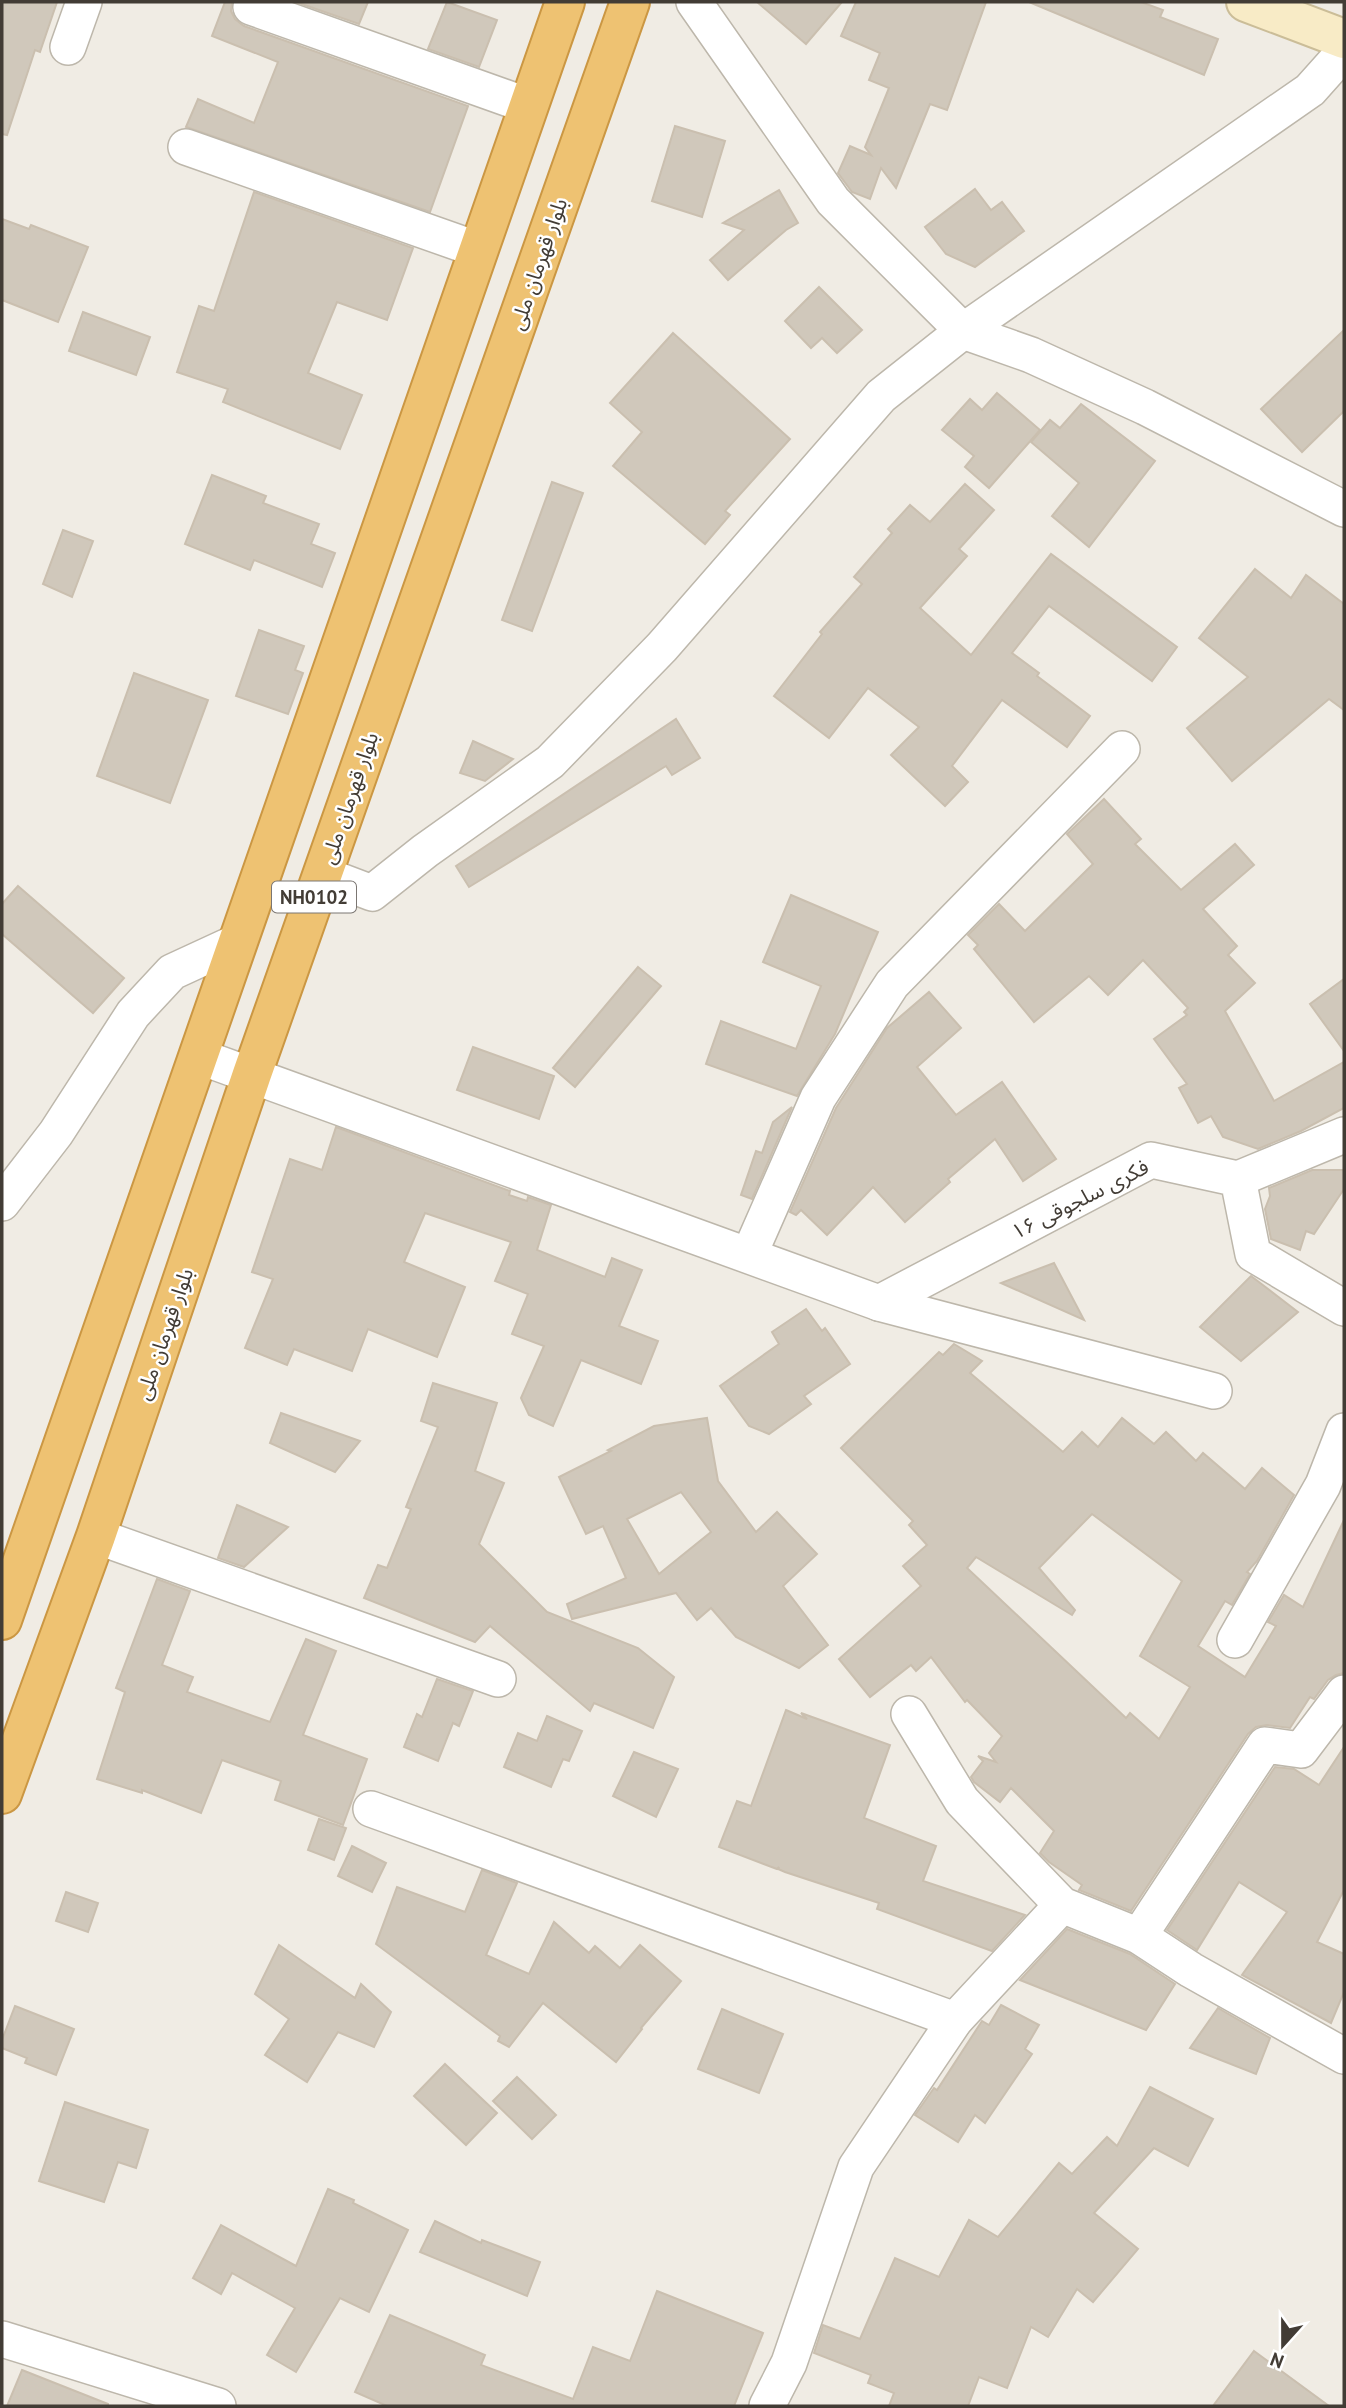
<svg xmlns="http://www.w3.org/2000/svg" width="1346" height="2408" font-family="'PT Sans','Noto Sans Arabic',sans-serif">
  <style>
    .building { fill: #d0c8bb; stroke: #cabfaf; stroke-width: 2; fill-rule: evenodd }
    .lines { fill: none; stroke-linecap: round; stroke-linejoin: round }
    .street-casing { stroke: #bdb7ab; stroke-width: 38 }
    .secondary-casing { stroke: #cbbd98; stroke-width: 42 }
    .highway-casing { stroke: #cb9743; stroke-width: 42 }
    .street { stroke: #fff; stroke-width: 35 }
    .secondary { stroke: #f8ebc6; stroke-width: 38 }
    .highway { stroke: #eec272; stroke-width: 38 }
    .labels { text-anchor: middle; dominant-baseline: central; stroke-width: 5; stroke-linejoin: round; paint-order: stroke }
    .shield { fill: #fff; stroke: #7b7672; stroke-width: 2 }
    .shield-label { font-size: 19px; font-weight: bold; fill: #423c35 }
    .street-label { font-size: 21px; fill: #423c35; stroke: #fff }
  </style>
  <rect width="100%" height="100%" fill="#f0ece4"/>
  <!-- building -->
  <g class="building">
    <path d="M 2,2 L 57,2 L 40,52 L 35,50 L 7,135 L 2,134 Z"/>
    <path d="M 225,2 L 232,2 L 231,11 L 235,19 L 244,26 L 468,106 L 430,212 L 186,127 L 198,99 L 254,123 L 278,62 L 212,36 Z"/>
    <path d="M 296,2 L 368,2 L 359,24 Z"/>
    <path d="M 447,2 L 497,20 L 479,67 L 428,49 Z"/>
    <path d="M 757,2 L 842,2 L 806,44 Z"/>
    <path d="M 856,2 L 986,2 L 947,110 L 930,104 L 896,188 L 881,168 L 870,199 L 852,192 L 838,173 L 850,146 L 871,155 L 865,147 L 889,88 L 869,80 L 880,53 L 841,36 Z"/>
    <path d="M 1029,2 L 1141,2 L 1163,10 L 1160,17 L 1218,39 L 1204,75 Z"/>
    <path d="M 675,126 L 725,141 L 702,217 L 652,201 Z"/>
    <path d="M 975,189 L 991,210 L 1002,202 L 1024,231 L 975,267 L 946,254 L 925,227 Z"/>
    <path d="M 779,190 L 798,223 L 786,230 L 728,280 L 710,260 L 744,230 L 723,223 Z"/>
    <path d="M 254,192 L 413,248 L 387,320 L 337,302 L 308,373 L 362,395 L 340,449 L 223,402 L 228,389 L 177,372 L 199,306 L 214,311 Z"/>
    <path d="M 2,219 L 29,229 L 31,225 L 88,247 L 58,322 L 2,300 Z"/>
    <path d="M 819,287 L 862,330 L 837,353 L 822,338 L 811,348 L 785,321 Z"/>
    <path d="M 83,312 L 150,337 L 136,375 L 69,351 Z"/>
    <path d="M 1344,330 L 1344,411 L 1302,452 L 1261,409 Z"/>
    <path d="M 673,333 L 790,439 L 725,511 L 730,515 L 705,544 L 613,466 L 642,432 L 610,403 Z"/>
    <path d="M 997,393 L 1040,430 L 989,488 L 965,467 L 974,456 L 942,430 L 970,399 L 982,410 Z"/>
    <path d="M 1081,404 L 1155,461 L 1089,547 L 1052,516 L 1079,483 L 1031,442 L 1050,420 L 1060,428 Z"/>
    <path d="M 212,475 L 266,496 L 263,503 L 319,524 L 311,544 L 335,553 L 322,587 L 254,560 L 250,570 L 185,544 Z"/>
    <path d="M 552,482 L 583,493 L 532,631 L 502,620 Z"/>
    <path d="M 965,484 L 994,510 L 959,549 L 967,556 L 920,608 L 971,655 L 1051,554 L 1177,647 L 1152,681 L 1049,606 L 1012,653 L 1039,673 L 1037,676 L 1090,716 L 1067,747 L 1002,700 L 952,766 L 968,782 L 945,806 L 891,755 L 919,727 L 868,688 L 829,738 L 774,696 L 822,634 L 820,632 L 862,584 L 854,577 L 892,533 L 888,529 L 910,505 L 930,522 Z"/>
    <path d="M 63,530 L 93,541 L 72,597 L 43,584 Z"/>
    <path d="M 1255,569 L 1291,598 L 1306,575 L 1344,604 L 1344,710 L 1329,699 L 1232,781 L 1187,728 L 1248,677 L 1199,638 Z"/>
    <path d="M 259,630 L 304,646 L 295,670 L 303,673 L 288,714 L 236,696 Z"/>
    <path d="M 134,673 L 208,700 L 170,803 L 97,776 Z"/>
    <path d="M 676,719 L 700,758 L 672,775 L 666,766 L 469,887 L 456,866 Z"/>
    <path d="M 473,741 L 513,759 L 485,781 L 460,773 Z"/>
    <path d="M 1104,799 L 1141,839 L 1135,844 L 1181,890 L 1235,844 L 1254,865 L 1203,909 L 1237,946 L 1228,955 L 1255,983 L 1225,1011 L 1274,1101 L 1344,1062 L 1344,1108 L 1301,1131 L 1258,1149 L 1223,1137 L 1211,1116 L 1198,1123 L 1179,1088 L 1187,1084 L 1154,1039 L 1187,1015 L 1184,1012 L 1188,1008 L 1143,960 L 1108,995 L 1089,976 L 1034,1022 L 974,949 L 978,945 L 968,935 L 999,904 L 1025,931 L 1093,864 L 1067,834 Z"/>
    <path d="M 18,886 L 124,978 L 93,1013 L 2,934 L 2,904 Z"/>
    <path d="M 791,895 L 878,932 L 835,1034 L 797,1096 L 706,1064 L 721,1021 L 796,1049 L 821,986 L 763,962 Z"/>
    <path d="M 638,967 L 661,986 L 575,1087 L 553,1068 Z"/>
    <path d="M 1344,979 L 1344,1051 L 1310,1004 Z"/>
    <path d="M 929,992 L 961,1028 L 917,1067 L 956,1115 L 1002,1082 L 1056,1159 L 1023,1181 L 995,1139 L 948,1179 L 950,1182 L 905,1222 L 873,1187 L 827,1235 L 801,1210 L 796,1215 L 790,1212 L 836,1108 L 887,1028 Z"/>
    <path d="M 473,1047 L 554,1076 L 539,1119 L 457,1090 Z"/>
    <path d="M 792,1107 L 752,1199 L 741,1195 L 756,1151 L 762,1153 L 773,1122 Z"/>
    <path d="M 336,1127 L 510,1191 L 509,1195 L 527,1201 L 528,1197 L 551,1205 L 537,1250 L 605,1277 L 612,1258 L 642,1270 L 619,1326 L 658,1341 L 641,1384 L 581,1360 L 553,1426 L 529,1415 L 521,1398 L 544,1346 L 512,1334 L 528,1294 L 495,1281 L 511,1242 L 425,1213 L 404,1262 L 465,1287 L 437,1357 L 368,1329 L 352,1371 L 294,1349 L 287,1365 L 245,1348 L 273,1279 L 252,1272 L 290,1159 L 322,1170 Z"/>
    <path d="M 1312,1170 L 1344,1170 L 1344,1189 L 1314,1234 L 1306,1231 L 1300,1250 L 1271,1239 L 1265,1209 L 1270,1196 L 1269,1188 Z"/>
    <path d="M 1054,1263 L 1084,1320 L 1001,1283 Z"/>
    <path d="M 1251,1276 L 1298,1312 L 1241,1361 L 1200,1327 Z"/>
    <path d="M 806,1309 L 822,1331 L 825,1328 L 850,1364 L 804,1396 L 811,1404 L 769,1434 L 749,1426 L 720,1386 L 779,1344 L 772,1332 Z"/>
    <path d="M 954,1344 L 982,1361 L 970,1373 L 1063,1452 L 1082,1432 L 1098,1447 L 1122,1418 L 1154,1444 L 1166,1432 L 1196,1461 L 1203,1453 L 1245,1489 L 1262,1468 L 1294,1495 L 1257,1561 L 1247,1572 L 1250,1574 L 1232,1605 L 1225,1601 L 1198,1646 L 1245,1677 L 1276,1626 L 1268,1622 L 1284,1595 L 1303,1607 L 1344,1520 L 1344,1673 L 1336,1675 L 1328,1680 L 1314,1699 L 1310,1697 L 1290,1728 L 1267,1725 L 1256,1727 L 1248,1734 L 1131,1911 L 1079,1890 L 1082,1885 L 1049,1862 L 1040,1853 L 1054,1831 L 1011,1788 L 1000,1802 L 974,1782 L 971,1777 L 983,1761 L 978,1756 L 996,1762 L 989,1753 L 1002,1736 L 967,1700 L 965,1702 L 931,1657 L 916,1671 L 911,1665 L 870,1697 L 839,1659 L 921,1586 L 903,1566 L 927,1545 L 909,1525 L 913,1521 L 841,1448 L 939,1352 L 943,1355 ZM 1092,1514 L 1182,1581 L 1140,1656 L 1190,1687 L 1159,1739 L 1130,1713 L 1126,1718 L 967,1568 L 976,1557 L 1072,1615 L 1075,1610 L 1039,1568 Z"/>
    <path d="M 433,1383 L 497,1403 L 475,1471 L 504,1483 L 479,1544 L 547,1612 L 638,1648 L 674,1677 L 653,1728 L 594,1703 L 590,1711 L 490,1626 L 475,1642 L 364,1598 L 378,1565 L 387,1568 L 411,1509 L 406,1507 L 438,1427 L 421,1421 Z"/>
    <path d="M 281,1413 L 360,1441 L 335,1472 L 270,1443 Z"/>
    <path d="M 707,1418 L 718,1481 L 756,1532 L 777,1512 L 817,1554 L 783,1586 L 828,1645 L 799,1668 L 736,1637 L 711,1608 L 697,1620 L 676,1593 L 572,1619 L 567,1604 L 626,1578 L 603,1526 L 586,1534 L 559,1477 L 611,1451 L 608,1450 L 654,1426 ZM 681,1492 L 711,1532 L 659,1574 L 627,1519 Z"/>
    <path d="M 237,1505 L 288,1527 L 244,1567 L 218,1558 Z"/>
    <path d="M 157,1579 L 190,1591 L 162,1665 L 193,1677 L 187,1692 L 270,1722 L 306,1639 L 336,1651 L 303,1735 L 367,1759 L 343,1825 L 275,1800 L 281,1781 L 222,1760 L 201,1813 L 142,1790 L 142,1793 L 97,1779 L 125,1692 L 116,1688 Z"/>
    <path d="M 437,1679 L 473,1691 L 459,1726 L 453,1723 L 438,1761 L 404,1747 L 417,1714 L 422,1717 Z"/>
    <path d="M 786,1710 L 807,1719 L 801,1713 L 890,1745 L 864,1818 L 936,1846 L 923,1881 L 1025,1915 L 992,1951 L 877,1909 L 879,1903 L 785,1872 L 778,1869 L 779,1867 L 777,1869 L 719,1847 L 737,1801 L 751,1806 Z"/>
    <path d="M 547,1716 L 582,1731 L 569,1761 L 563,1759 L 551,1787 L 504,1767 L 518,1733 L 537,1741 Z"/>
    <path d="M 1344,1747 L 1344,1890 L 1317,1942 L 1344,1954 L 1344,1992 L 1331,2023 L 1242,1975 L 1287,1912 L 1239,1882 L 1197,1950 L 1167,1930 L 1275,1767 L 1294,1769 L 1319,1785 Z"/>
    <path d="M 634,1752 L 678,1769 L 656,1817 L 613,1796 Z"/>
    <path d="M 319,1819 L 346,1828 L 334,1860 L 308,1850 Z"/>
    <path d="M 352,1846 L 386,1863 L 372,1892 L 338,1876 Z"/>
    <path d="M 482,1870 L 517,1883 L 486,1955 L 529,1974 L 554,1922 L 589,1953 L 595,1946 L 620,1968 L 640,1945 L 681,1981 L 641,2028 L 642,2029 L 616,2062 L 543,2003 L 509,2047 L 498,2041 L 500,2036 L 376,1944 L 397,1887 L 465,1912 Z"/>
    <path d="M 66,1892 L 98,1903 L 88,1932 L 56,1921 Z"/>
    <path d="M 1067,1929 L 1130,1954 L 1175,1984 L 1146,2030 L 1020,1980 Z"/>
    <path d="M 279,1945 L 355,1998 L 361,1984 L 391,2012 L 374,2047 L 338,2032 L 307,2082 L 265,2055 L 289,2019 L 255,1994 Z"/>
    <path d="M 1001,2005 L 1039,2025 L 1025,2049 L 1032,2054 L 985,2123 L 975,2115 L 958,2142 L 915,2115 L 934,2088 L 937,2090 L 982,2021 L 989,2025 Z"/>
    <path d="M 15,2006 L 74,2029 L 56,2075 L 25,2063 L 27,2058 L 2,2048 L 2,2040 Z"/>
    <path d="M 1218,2008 L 1270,2038 L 1256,2074 L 1190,2048 Z"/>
    <path d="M 722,2009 L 783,2034 L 759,2093 L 698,2069 Z"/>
    <path d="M 445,2064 L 497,2113 L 466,2145 L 414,2096 Z"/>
    <path d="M 517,2077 L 556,2115 L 532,2139 L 493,2101 Z"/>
    <path d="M 1150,2087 L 1213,2119 L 1188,2166 L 1154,2148 L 1094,2213 L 1138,2249 L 1093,2302 L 1077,2289 L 1048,2337 L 1031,2327 L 1007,2388 L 979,2377 L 968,2406 L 889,2406 L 894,2393 L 868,2383 L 871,2375 L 814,2353 L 823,2325 L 860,2339 L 895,2258 L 939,2277 L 969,2220 L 998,2237 L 1059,2163 L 1072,2174 L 1107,2137 L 1117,2146 Z"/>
    <path d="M 65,2102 L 148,2130 L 136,2168 L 118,2162 L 104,2202 L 39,2181 Z"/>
    <path d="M 328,2189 L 354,2200 L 353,2203 L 408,2230 L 369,2312 L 340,2298 L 296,2372 L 267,2355 L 295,2308 L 232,2273 L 221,2294 L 193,2278 L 221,2225 L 296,2266 Z"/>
    <path d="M 435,2221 L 481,2243 L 482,2240 L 540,2262 L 527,2296 L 420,2252 Z"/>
    <path d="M 657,2291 L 763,2333 L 734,2406 L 387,2406 L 355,2392 L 390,2315 L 485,2355 L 481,2365 L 573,2399 L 593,2347 L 630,2361 Z"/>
    <path d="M 1254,2351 L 1329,2406 L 1213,2406 Z"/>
    <path d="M 22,2370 L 108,2404 L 108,2406 L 7,2406 Z"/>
  </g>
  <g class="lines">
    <defs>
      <g id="street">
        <path d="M 694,2 L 833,201 L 963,331 L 1031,355 L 1145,407 L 1344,509"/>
        <path d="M 251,7 L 529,106"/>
        <path d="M 68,47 L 84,2"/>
        <path d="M 186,147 L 479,250"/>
        <path d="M 322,874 L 372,893 L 425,851 L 550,762 L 662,647 L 881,396 L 963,331 L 1310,90 L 1344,52"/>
        <path d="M 198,1056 L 879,1303 L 1214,1391"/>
        <path d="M 1238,1179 L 1344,1135"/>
        <path d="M 2,1203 L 56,1133 L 133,1014 L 172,972 L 237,942"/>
        <path d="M 749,1255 L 818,1098 L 892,984 L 1122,749"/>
        <path d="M 879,1303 L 1151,1160 L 1238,1179 L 1253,1254 L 1344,1308"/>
        <path d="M 96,1536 L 498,1679"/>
        <path d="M 1235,1640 L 1323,1485 L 1344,1431"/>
        <path d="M 909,1714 L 962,1801 L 1062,1905 L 1139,1936 L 1191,1970 L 1344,2056"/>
        <path d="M 371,1809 L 955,2020"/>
        <path d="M 1139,1936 L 1265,1745 L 1301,1750 L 1344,1693"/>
        <path d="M 2,2339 L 218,2406"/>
        <path d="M 767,2406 L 789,2363 L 856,2167 L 955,2020 L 1062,1905"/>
      </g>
      <path id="secondary" d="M 1246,2 L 1344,39"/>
      <g id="highway">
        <path d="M 2,1620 L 565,2"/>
        <path d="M 2,1794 L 96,1536 L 252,1074 L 630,2"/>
      </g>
    </defs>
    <!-- street casing -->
    <use href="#street" class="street-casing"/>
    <!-- secondary casing -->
    <use href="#secondary" class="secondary-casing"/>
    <!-- highway casing -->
    <use href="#highway" class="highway-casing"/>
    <!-- street -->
    <use href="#street" class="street"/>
    <!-- secondary -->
    <use href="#secondary" class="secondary"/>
    <!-- highway -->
    <use href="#highway" class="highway"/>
  </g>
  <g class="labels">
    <!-- shield labels -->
    <rect class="shield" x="272" y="881.5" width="84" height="31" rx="5"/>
    <g class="shield-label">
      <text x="314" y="897">NH0102</text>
    </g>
    <!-- street labels -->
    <g class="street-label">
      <text transform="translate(538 264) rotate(-71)">بلوار قهرمان ملی</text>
      <text transform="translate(349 798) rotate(-71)">بلوار قهرمان ملی</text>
      <text transform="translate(1080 1199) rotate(-27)">فکری سلجوقی ۱۶</text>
      <text transform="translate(164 1334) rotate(-71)">بلوار قهرمان ملی</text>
    </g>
  </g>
  <!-- border -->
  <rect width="1346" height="2408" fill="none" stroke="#423c35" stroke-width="7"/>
  <!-- north arrow -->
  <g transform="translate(1283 2345) rotate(201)" stroke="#ffffff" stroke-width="5" paint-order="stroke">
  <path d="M0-5L12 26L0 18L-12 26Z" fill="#423c35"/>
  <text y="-10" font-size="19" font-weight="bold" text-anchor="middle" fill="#423c35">N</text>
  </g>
</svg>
